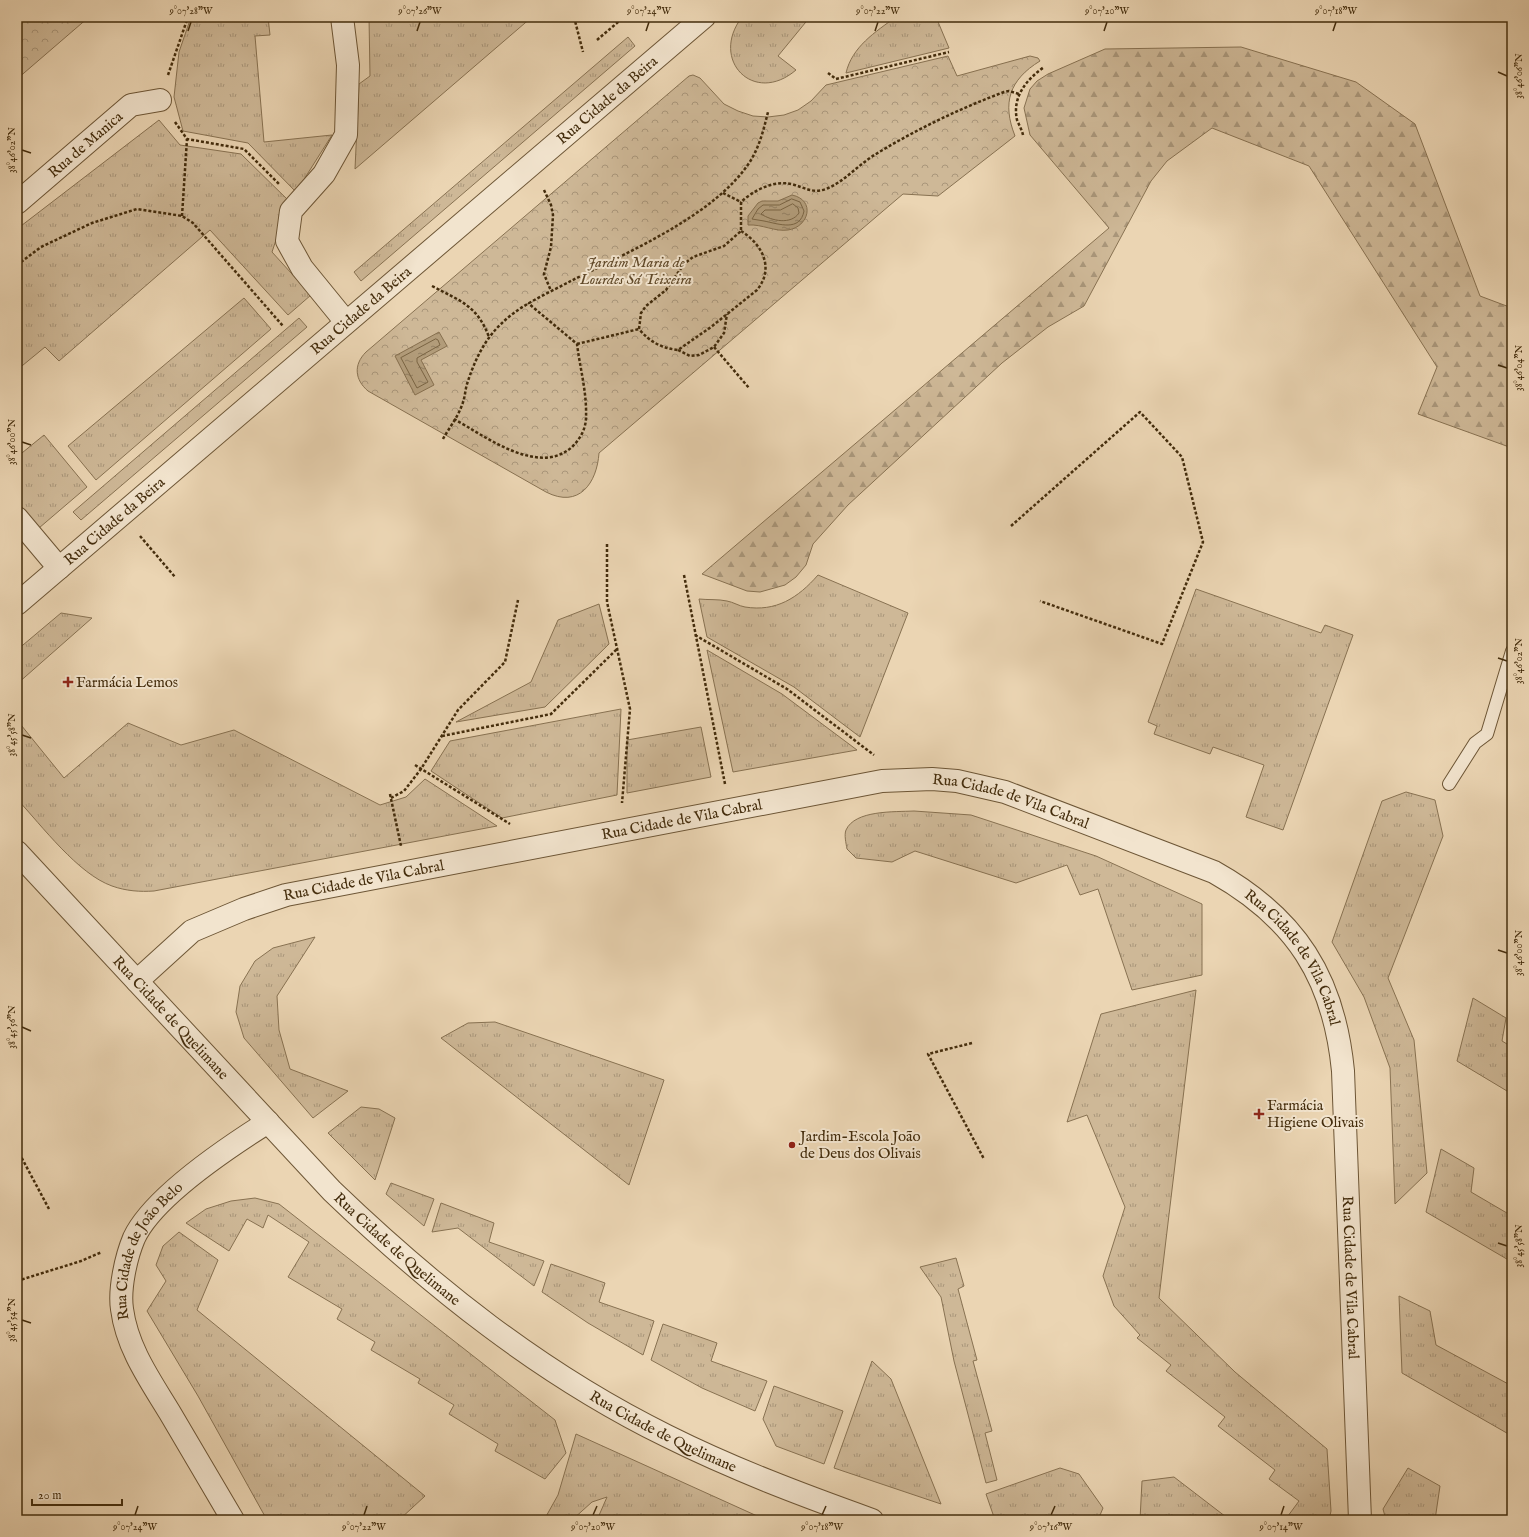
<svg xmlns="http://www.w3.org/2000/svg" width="1529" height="1537" font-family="'IM FELL English',serif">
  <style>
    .grass { fill: url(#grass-tufts); stroke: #887252 }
    .forest { fill: url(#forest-firs); stroke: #887252 }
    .park { fill: url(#park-crowns); stroke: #887252 }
    .water { fill: url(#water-ripples); stroke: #866f4e }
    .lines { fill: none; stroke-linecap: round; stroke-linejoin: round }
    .shore { stroke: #7a6443; stroke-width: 1 }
    .lane-casing { stroke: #6d5636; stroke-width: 14 }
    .street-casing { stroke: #6d5636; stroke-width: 24 }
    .path { stroke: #432c0c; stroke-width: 2.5; stroke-dasharray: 3 2; stroke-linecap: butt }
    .lane { stroke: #f2e4ce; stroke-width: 12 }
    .street { stroke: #f2e4ce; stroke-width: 22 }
    .ticks { fill: none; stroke: #432c0c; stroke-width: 1.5 }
    .poi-dot { fill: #8f2418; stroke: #f2e4ce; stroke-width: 1.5 }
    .labels { text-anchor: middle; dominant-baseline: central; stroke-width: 4; stroke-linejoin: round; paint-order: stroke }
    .street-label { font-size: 15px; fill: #432c0c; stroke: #f2e4ce }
    .park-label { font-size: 15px; font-style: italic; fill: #5f4828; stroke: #f2e4ce }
    .poi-label { font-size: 15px; fill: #432c0c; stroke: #f2e4ce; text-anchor: start }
    .neatline { fill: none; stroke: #432c0c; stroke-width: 1.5 }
    .ticks-label { font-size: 10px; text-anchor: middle; fill: #432c0c }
  </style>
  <defs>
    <pattern id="grass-tufts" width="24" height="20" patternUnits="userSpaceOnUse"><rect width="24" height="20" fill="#ceb897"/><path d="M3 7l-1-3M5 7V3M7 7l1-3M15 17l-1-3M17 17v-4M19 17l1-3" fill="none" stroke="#a9967a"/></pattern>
    <pattern id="forest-firs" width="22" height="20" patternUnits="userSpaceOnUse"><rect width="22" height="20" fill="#ceb897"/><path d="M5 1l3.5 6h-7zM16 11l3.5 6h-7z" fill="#a9967a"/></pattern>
    <pattern id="park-crowns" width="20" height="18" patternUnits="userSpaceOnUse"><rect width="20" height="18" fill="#ceb897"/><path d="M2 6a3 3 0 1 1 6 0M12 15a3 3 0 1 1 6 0" fill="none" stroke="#a9967a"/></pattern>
    <pattern id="water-ripples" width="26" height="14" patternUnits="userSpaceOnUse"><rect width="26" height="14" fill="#b29c7a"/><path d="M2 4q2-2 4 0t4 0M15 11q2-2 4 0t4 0" fill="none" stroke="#927f62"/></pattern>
  </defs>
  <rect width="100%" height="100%" fill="#ebd5b3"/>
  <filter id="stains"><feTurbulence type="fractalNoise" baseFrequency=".005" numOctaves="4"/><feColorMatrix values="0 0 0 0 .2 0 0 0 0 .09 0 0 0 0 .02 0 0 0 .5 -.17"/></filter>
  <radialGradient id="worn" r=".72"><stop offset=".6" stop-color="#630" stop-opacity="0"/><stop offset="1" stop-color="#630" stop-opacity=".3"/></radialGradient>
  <!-- grass -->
  <g class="grass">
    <path d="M 191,17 L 268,17 L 270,35 L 255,36 L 264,142 L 332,135 L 296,192 L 248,143 L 183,131 L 174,97 L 179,52 Z"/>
    <path d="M 369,17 L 532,17 L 355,169 L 359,84 L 370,76 Z"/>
    <path d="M 742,17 L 810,17 L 778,56 L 796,70 C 754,106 709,60 742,17 Z"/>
    <path d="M 896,17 L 936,17 L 949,48 L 846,73 C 852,47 875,32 896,17 Z"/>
    <path d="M 628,37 L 635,46 L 361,281 L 354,272 Z"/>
    <path d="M 159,120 L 180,145 L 241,154 L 289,201 L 272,252 L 311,295 L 288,315 L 210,230 L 59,361 L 45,347 L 17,370 L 17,229 Z"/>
    <path d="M 244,298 L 271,329 L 96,480 L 68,446 Z"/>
    <path d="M 299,318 L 307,327 L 81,520 L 73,512 Z"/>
    <path d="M 44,435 L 87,487 L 39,528 L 17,503 L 17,457 Z"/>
    <path d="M 818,575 L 908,613 L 860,737 L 794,687 L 707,637 L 699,599 C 708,600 718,599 727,601 C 733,602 739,606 745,607 C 776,612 798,598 818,575 Z"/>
    <path d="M 1196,589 L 1321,633 L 1325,625 L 1353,635 L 1283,830 L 1246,817 L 1264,765 L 1213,747 L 1210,754 L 1154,734 L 1157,726 L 1148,722 Z"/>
    <path d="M 599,604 L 609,644 L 545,707 L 456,722 L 531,682 L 558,620 Z"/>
    <path d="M 61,613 L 92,618 L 17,684 L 17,650 Z"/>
    <path d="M 707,650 L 782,694 L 857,750 L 733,772 Z"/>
    <path d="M 621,709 L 617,795 L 502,818 L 431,771 L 450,741 Z"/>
    <path d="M 17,720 L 64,778 L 128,723 L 181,745 L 234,730 L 380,805 L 406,797 L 425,779 L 497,826 L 154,891 C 140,892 126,891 112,886 C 78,874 42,826 17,799 Z"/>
    <path d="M 701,727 L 711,777 L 627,793 L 627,740 Z"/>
    <path d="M 1406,792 L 1435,800 L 1443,836 L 1388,978 L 1414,1040 L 1427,1173 L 1395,1204 L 1390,1068 L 1364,997 L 1332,942 L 1382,801 Z"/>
    <path d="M 914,811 L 971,815 L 1096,856 L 1202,904 L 1202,975 L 1132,990 L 1098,889 L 1080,895 L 1067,865 L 1016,883 L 915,851 L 892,862 L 856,858 L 847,849 C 846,843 844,835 846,830 C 855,810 894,812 914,811 Z"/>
    <path d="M 315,937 L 277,996 L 279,1030 L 290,1069 L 348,1091 L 313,1118 L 244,1038 L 236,1012 L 240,986 L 255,961 L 273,948 Z"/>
    <path d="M 1196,990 L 1159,1298 L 1235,1372 L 1327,1449 L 1331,1511 L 1329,1520 L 1285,1520 L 1299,1501 L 1269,1479 L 1275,1470 L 1218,1426 L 1225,1417 L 1166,1371 L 1171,1365 L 1137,1338 L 1140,1335 L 1114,1306 L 1103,1276 L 1125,1207 L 1087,1115 L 1067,1122 L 1101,1014 Z"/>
    <path d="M 1473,998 L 1506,1018 L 1502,1041 L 1512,1047 L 1512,1094 L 1457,1061 Z"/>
    <path d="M 495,1022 L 664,1080 L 629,1185 L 441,1038 L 468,1023 Z"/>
    <path d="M 361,1107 L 379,1109 L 395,1118 L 375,1180 L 328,1133 Z"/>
    <path d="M 1441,1149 L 1474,1168 L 1471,1192 L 1512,1216 L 1512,1262 L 1426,1212 Z"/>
    <path d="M 391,1183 L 434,1199 L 424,1226 L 386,1194 Z"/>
    <path d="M 255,1198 L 279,1204 L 555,1420 L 566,1453 L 545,1479 L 495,1451 L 498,1444 L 449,1414 L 454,1405 L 418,1383 L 420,1379 L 371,1350 L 375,1342 L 337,1319 L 342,1309 L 288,1277 L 309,1242 L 268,1215 L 263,1228 L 247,1219 L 229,1251 L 186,1223 L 206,1209 L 231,1201 Z"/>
    <path d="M 441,1203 L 494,1223 L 489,1242 L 544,1261 L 534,1286 L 458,1228 L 432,1232 Z"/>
    <path d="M 179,1232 L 218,1260 L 197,1310 L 425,1496 L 399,1520 L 267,1520 L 198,1396 L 147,1311 L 166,1281 L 156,1265 L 163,1246 Z"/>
    <path d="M 956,1258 L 964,1286 L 958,1289 L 977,1360 L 973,1361 L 992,1431 L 985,1433 L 997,1480 L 986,1483 L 954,1361 L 941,1297 L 920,1267 Z"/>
    <path d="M 551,1264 L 605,1283 L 599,1302 L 654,1321 L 643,1355 L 588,1323 L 542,1292 Z"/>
    <path d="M 1399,1296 L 1430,1311 L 1436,1345 L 1512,1386 L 1512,1436 L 1402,1373 Z"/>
    <path d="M 663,1324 L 717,1343 L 711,1361 L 767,1381 L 755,1411 L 702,1388 L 651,1360 Z"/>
    <path d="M 872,1361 L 891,1379 L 941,1504 L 834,1468 Z"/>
    <path d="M 774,1386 L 843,1411 L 824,1464 L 776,1446 L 763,1419 Z"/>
    <path d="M 576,1434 L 766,1520 L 597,1520 L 607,1497 L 592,1502 L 572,1520 L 544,1520 L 558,1495 Z"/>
    <path d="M 1060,1468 L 1079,1474 L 1103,1508 L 1098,1520 L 995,1520 L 986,1494 Z"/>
    <path d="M 1408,1468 L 1440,1486 L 1435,1520 L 1386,1520 L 1383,1509 Z"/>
    <path d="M 1174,1477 L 1230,1520 L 1140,1520 L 1142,1481 Z"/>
  </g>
  <!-- forest -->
  <path class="forest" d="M 1241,47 L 1356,82 L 1415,124 L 1480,296 L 1512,308 L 1512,448 L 1418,414 L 1437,367 L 1309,166 L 1212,128 L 1167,161 L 1151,181 L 1084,306 L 1048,327 L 1002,363 L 848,505 L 813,544 L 806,565 L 796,577 L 785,585 L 760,592 L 747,591 L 702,574 L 1109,228 L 1030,135 L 1024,108 L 1030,89 L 1037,81 L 1048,74 L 1105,49 Z"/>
  <!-- park -->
  <g class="park">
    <path d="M 17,17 L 89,17 L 17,79 Z"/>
    <path d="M 948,56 L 957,76 L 1030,56 L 1038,58 L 1040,61 C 1009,80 1002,103 1015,136 L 938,196 L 903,194 L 599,453 C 597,483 579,509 546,492 L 368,391 C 355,380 353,365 366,352 L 689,76 L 693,75 L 700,78 L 724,104 L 738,111 L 753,116 L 768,117 L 784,115 L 798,110 L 811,101 L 826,85 Z"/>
  </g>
  <!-- water -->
  <g class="water">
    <path d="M 792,195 C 816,200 809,227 788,230 C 775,232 762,224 748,225 L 748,216 L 758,203 L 762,201 L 778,201 Z"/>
    <path d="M 439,332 L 447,346 L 421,360 L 434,385 L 415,395 L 395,356 Z"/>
  </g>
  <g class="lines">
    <!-- shore -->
    <g class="shore">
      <path d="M 792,199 L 800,202 L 804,211 C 800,232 779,224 764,221 C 760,220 756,220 752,219 L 758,209 L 763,205 L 779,205 Z"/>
      <path d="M 793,204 L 798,208 L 799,213 C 791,225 772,221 761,214 L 765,210 L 780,210 Z"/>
      <path d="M 436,339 L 438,340 L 440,345 L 417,358 L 417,362 L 428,382 L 417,388 L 401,358 Z"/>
    </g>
    <defs>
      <path id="lane" d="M 1449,784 L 1475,743 L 1487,734 L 1512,651"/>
      <g id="street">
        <path d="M 342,17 L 348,65 L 346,135 L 324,174 L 291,211 L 287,241 L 302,268 L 346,322"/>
        <path id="s1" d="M 17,203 L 131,105 L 160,100"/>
        <path d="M 17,518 L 59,568"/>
        <path id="s2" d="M 17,604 L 704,17"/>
        <path id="s3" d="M 17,852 L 332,1191 C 432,1287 541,1374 667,1436 C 733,1469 802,1495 872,1520"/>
        <path id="s4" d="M 137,981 L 192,931 L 244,909 L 286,895 L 882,781 L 932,779 L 957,781 L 1005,792 L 1214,872 C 1296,918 1334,978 1343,1071 L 1360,1520"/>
        <path id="s5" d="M 233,1520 C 212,1484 191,1449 170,1413 C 150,1380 127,1348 122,1309 C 119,1289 126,1257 134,1238 C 153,1197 230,1146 268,1122"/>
      </g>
    </defs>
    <!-- lane casing -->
    <use href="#lane" class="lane-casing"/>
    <!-- street casing -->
    <use href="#street" class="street-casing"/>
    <!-- path -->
    <g class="path">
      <path d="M 574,17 L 583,52"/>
      <path d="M 597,40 L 624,17"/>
      <path d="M 828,73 L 836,79 L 949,52"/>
      <path d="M 168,75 L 188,17"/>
      <path d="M 175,122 L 187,139 L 244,149 L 280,185"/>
      <path d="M 1023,135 C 1022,130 1019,125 1017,120 C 1012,97 1026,80 1044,67"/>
      <path d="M 544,190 L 551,205 L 553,215 L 551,247 L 544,274 L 551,291"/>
      <path d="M 723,193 L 741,202"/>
      <path d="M 182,216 L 187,139"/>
      <path d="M 741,231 C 762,244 775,268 757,290 L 711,327 L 678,350 C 661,348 650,342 639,329 L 641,313 L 646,306 L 666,290 L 684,264 L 693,257 L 724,246 L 741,231 L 741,202 C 753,191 773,180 791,184 C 804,187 812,194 826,189 C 844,182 859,164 876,154 C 917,129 959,109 1004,92 L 1009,91 L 1019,94"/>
      <path d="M 17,265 L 41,247 L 92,223 L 137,209 L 182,216 L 193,223 L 283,326"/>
      <path d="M 432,286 C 460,301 477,305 489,337"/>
      <path d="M 577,344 L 639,329"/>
      <path d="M 714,347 L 749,388"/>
      <path d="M 678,350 L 690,356 L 699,355 L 714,347 L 724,333 L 727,314"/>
      <path d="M 454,419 C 485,436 538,477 572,447 C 580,439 586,429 586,417 C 587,393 580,368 577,344 L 528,303"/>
      <path d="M 443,439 C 449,428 458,417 462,405 C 465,398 465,391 467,384 C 474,362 484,340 501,324 C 519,306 544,295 567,283 C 625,253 716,216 751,160 C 760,145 764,128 768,112"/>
      <path d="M 1011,526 L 1140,412 L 1182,457 L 1203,542 L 1162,644 L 1040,601"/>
      <path d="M 140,536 L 175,577"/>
      <path d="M 607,544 L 607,602 L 630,709 L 622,803"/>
      <path d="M 684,575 L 725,784"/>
      <path d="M 695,635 L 787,689 L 874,755"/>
      <path d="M 442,736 L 551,714 L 618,648"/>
      <path d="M 415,765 L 510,824"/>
      <path d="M 390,794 L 401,846"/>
      <path d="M 391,798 L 404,791 L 421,769 L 458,710 L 505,662 L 518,600"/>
      <path d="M 972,1043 L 928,1054 L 984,1159"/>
      <path d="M 17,1149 L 49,1209"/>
      <path d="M 17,1281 L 81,1261 L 102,1252"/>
    </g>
    <!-- lane -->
    <use href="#lane" class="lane"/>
    <!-- street -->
    <use href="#street" class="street"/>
  </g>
  <!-- ticks -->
  <path class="ticks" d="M 188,31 L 191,22M 417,31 L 420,22M 646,31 L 649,22M 875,31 L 878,22M 1104,31 L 1107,22M 1333,31 L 1336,22M 1498,72 L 1507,76M 22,150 L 31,153M 1498,365 L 1507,368M 22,442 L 31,445M 1498,658 L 1507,661M 22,735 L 31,738M 1498,950 L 1507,953M 22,1027 L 31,1031M 1498,1243 L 1507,1246M 22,1320 L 31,1323M 135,1515 L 138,1506M 364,1515 L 367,1506M 593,1515 L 597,1506M 822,1515 L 826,1506M 1051,1515 L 1055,1506M 1281,1515 L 1284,1506"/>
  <!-- markers -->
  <g class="poi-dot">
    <path d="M66 676h4v4h4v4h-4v4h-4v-4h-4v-4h4z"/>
    <path d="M1257 1108h4v4h4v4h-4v4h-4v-4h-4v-4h4z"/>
    <circle cx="792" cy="1145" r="4"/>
  </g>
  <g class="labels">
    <!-- street labels -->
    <g class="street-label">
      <text stroke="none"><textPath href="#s2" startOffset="776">Rua Cidade da Beira</textPath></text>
      <text stroke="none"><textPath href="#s1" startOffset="90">Rua de Manica</textPath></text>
      <text stroke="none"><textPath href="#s2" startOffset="452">Rua Cidade da Beira</textPath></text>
      <text stroke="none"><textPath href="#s2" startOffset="128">Rua Cidade da Beira</textPath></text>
      <text stroke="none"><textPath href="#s4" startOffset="914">Rua Cidade de Vila Cabral</textPath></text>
      <text stroke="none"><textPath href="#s4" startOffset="578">Rua Cidade de Vila Cabral</textPath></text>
      <text stroke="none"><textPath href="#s4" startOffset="254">Rua Cidade de Vila Cabral</textPath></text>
      <text stroke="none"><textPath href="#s4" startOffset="1250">Rua Cidade de Vila Cabral</textPath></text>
      <text stroke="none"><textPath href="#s3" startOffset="226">Rua Cidade de Quelimane</textPath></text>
      <text stroke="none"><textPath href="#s3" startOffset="550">Rua Cidade de Quelimane</textPath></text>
      <text stroke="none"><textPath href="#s5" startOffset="306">Rua Cidade de João Belo</textPath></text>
      <text stroke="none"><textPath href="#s4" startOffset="1585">Rua Cidade de Vila Cabral</textPath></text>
      <text stroke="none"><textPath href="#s3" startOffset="874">Rua Cidade de Quelimane</textPath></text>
    </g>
    <!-- park labels -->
    <g class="park-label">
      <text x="636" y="262">Jardim Maria de<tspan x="636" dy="17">Lourdes Sá Teixeira</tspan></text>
    </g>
    <!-- poi labels -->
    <g class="poi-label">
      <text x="76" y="682">Farmácia Lemos</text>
      <text x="1267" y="1105">Farmácia<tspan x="1267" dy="17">Higiene Olivais</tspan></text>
      <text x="800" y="1136">Jardim-Escola João<tspan x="800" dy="17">de Deus dos Olivais</tspan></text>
    </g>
  </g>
  <!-- margin -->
  <rect width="1529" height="1537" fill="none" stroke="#ebd5b3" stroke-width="44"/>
  <!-- scale -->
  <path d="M32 1499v6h90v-6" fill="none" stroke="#432c0c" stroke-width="2"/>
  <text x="38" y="1499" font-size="12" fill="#432c0c" stroke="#f2e4ce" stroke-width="3" paint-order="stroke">20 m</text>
  <rect x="22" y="22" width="1485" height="1493" class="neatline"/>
  <g class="ticks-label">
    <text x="191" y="14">9°07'28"W</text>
    <text x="420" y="14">9°07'26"W</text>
    <text x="649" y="14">9°07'24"W</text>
    <text x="878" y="14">9°07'22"W</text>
    <text x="1107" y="14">9°07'20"W</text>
    <text x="1336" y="14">9°07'18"W</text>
    <text transform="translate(1518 76) rotate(-90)" y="4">38°46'06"N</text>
    <text transform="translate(11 150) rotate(-90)" y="4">38°46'02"N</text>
    <text transform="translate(1518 368) rotate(-90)" y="4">38°46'04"N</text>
    <text transform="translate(11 442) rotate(-90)" y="4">38°46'00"N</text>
    <text transform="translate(1518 661) rotate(-90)" y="4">38°46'02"N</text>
    <text transform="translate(11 735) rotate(-90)" y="4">38°45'58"N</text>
    <text transform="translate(1518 953) rotate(-90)" y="4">38°46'00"N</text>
    <text transform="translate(11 1027) rotate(-90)" y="4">38°45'56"N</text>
    <text transform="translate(1518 1246) rotate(-90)" y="4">38°45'58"N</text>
    <text transform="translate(11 1320) rotate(-90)" y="4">38°45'54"N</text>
    <text x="135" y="1530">9°07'24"W</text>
    <text x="364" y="1530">9°07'22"W</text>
    <text x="593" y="1530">9°07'20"W</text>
    <text x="822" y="1530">9°07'18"W</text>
    <text x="1051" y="1530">9°07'16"W</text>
    <text x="1281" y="1530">9°07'14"W</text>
  </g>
  <rect width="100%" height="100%" filter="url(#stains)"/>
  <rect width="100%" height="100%" fill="url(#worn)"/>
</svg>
